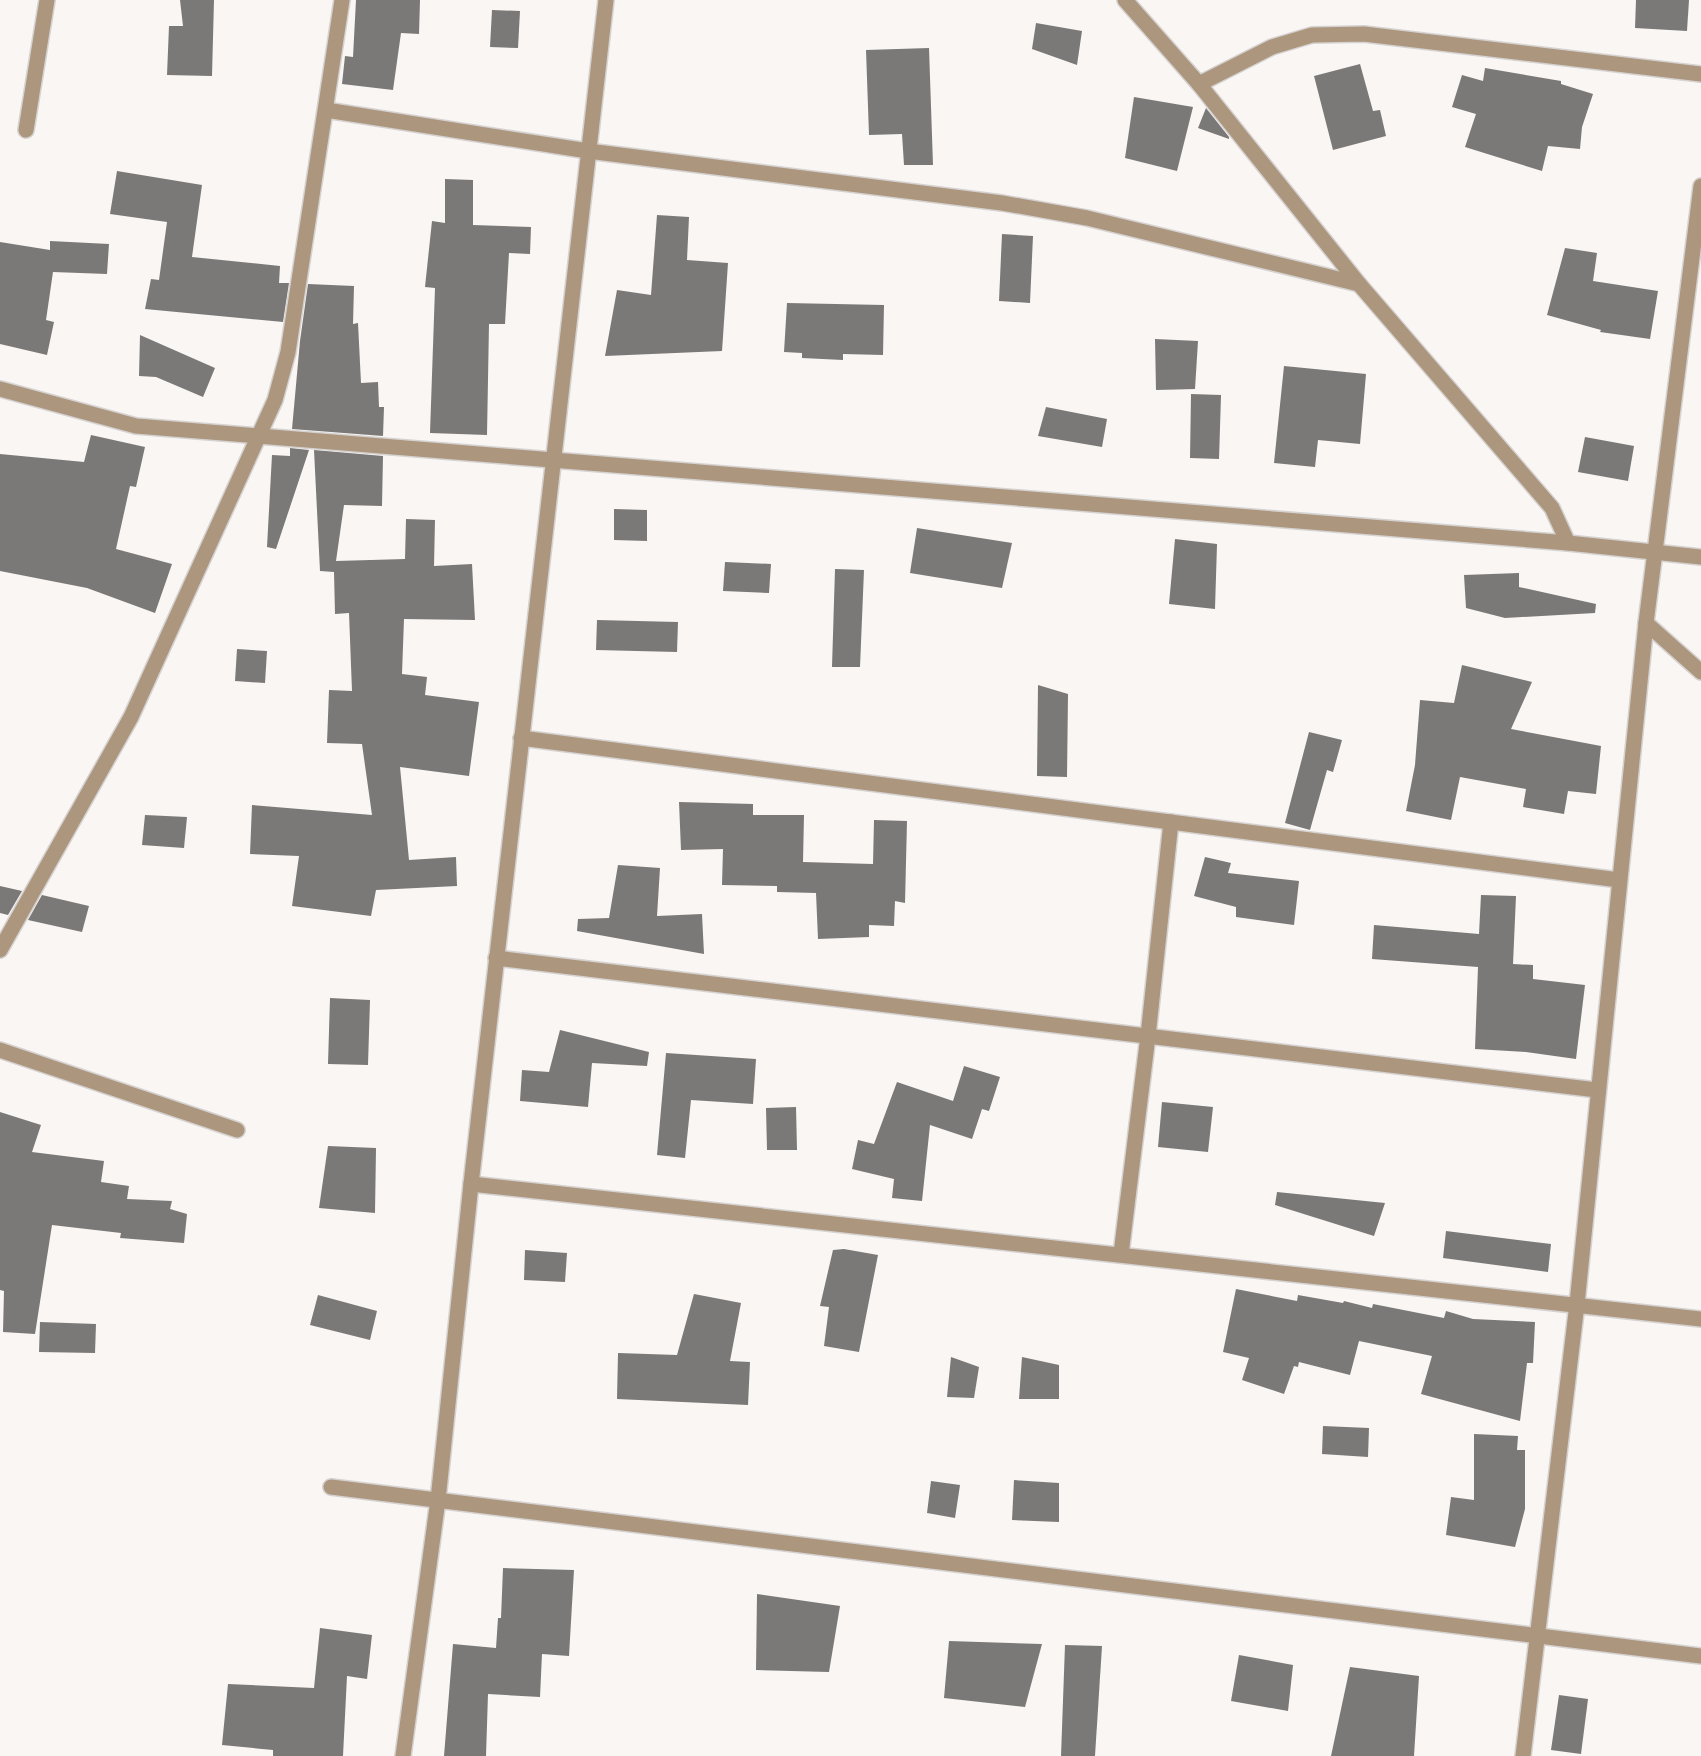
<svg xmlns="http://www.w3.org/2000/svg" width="1701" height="1756" font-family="Lato,sans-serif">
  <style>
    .building { fill: #7b7977 }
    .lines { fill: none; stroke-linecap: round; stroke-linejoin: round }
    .minor-casing { stroke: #d5d2d1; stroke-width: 18 }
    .tertiary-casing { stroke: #d5d2d1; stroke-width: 18 }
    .minor { stroke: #ac967d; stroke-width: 15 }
    .tertiary { stroke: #ac967d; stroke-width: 15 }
  </style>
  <rect width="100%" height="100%" fill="#f9f6f4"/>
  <!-- building -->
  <g class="building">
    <path d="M 180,0 L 214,0 L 212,76 L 167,75 L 169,26 L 183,26 Z"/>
    <path d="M 356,0 L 420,0 L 419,34 L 401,33 L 393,90 L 342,84 L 345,56 L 353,57 Z"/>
    <path d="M 1636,0 L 1689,0 L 1687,31 L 1635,28 Z"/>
    <path d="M 492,10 L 520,11 L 518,48 L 490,47 Z"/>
    <path d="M 1036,23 L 1082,31 L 1077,65 L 1032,49 Z"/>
    <path d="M 929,48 L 933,165 L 904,165 L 902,134 L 869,135 L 866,50 Z"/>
    <path d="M 1360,64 L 1373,111 L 1380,110 L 1386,136 L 1333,150 L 1314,76 Z"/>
    <path d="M 1485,68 L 1561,81 L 1561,84 L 1593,94 L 1582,127 L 1580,149 L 1548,146 L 1542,171 L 1465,147 L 1476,114 L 1452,107 L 1462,75 L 1483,81 Z"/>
    <path d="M 1134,97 L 1193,107 L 1177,171 L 1125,158 Z"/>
    <path d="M 1206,108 L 1229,137 L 1229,139 L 1198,128 Z"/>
    <path d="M 117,171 L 202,185 L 192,257 L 280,266 L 279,283 L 289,283 L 283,322 L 145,309 L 151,279 L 159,280 L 167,222 L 110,214 Z"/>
    <path d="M 445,179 L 473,180 L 473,225 L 531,227 L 530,254 L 509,253 L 505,324 L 489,324 L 487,435 L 430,433 L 435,288 L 425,287 L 432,221 L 445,223 Z"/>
    <path d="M 657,215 L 689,217 L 687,260 L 728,263 L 722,351 L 605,356 L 617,290 L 651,295 Z"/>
    <path d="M 1002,234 L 1033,236 L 1030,303 L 999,301 Z"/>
    <path d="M 50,241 L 109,244 L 107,274 L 53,272 L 46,320 L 54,322 L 47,355 L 0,344 L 0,242 L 50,250 Z"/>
    <path d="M 1565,248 L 1597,253 L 1593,281 L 1658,291 L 1650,339 L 1600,332 L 1601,330 L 1547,315 Z"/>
    <path d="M 308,284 L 354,286 L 353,324 L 358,323 L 361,383 L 378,382 L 379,407 L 384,407 L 383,436 L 292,429 L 300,341 Z"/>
    <path d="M 787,303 L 884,305 L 883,355 L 843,354 L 843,360 L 802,358 L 802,353 L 784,352 Z"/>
    <path d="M 140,335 L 215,368 L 203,397 L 156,377 L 139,376 Z"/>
    <path d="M 1155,339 L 1198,341 L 1195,389 L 1156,390 Z"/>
    <path d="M 1284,366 L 1366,374 L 1360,444 L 1318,440 L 1315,467 L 1274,463 Z"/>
    <path d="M 1191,394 L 1221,395 L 1219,459 L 1190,458 Z"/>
    <path d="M 1046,407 L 1107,419 L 1102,447 L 1038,436 Z"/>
    <path d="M 91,435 L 145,447 L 136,487 L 130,486 L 116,549 L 172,564 L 155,613 L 87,588 L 0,571 L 0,454 L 84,462 Z"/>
    <path d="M 1585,437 L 1634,446 L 1628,481 L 1578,472 Z"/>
    <path d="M 290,448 L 309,450 L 276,549 L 267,547 L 272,455 L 290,456 Z"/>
    <path d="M 314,450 L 383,456 L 382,506 L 344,505 L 336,561 L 405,559 L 406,519 L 435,520 L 434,566 L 472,564 L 475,620 L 404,619 L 402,674 L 427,677 L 425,695 L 479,702 L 469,776 L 400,767 L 409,860 L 456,857 L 457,886 L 376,890 L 371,916 L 292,906 L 299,856 L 250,854 L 252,805 L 372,815 L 362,744 L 327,743 L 329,690 L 352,691 L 349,613 L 335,614 L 334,572 L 320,571 Z"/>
    <path d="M 614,509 L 647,510 L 647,541 L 614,540 Z"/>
    <path d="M 917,528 L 1012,543 L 1002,588 L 910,573 Z"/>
    <path d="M 1175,539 L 1217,544 L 1215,609 L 1169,604 Z"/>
    <path d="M 725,562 L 771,564 L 769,593 L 723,591 Z"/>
    <path d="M 835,569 L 864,570 L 860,667 L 832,667 Z"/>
    <path d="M 1519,573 L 1519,587 L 1596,604 L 1595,613 L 1505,618 L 1466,608 L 1464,575 Z"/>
    <path d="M 597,620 L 678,622 L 677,652 L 596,650 Z"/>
    <path d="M 237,649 L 267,651 L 265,683 L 235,681 Z"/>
    <path d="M 1462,665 L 1532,682 L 1511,729 L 1601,746 L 1596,794 L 1568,791 L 1564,814 L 1523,807 L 1526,789 L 1460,777 L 1451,820 L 1406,811 L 1415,765 L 1420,700 L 1454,703 Z"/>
    <path d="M 1038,685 L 1068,694 L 1067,777 L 1037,776 Z"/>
    <path d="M 1309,732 L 1342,740 L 1333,772 L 1327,770 L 1310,830 L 1285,823 Z"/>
    <path d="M 679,802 L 753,804 L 753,815 L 804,815 L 803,862 L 873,864 L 874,820 L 907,821 L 905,903 L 895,901 L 894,926 L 869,925 L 869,937 L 818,939 L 816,893 L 777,892 L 777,886 L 722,885 L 723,849 L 681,850 Z"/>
    <path d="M 145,815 L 187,817 L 184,848 L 142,845 Z"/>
    <path d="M 1205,857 L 1231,863 L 1228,873 L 1299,881 L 1294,925 L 1236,917 L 1236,907 L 1194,896 Z"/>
    <path d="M 618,865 L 660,868 L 657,916 L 702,914 L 704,954 L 577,931 L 578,919 L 609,918 Z"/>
    <path d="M 0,886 L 22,891 L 8,915 L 0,913 Z"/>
    <path d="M 42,895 L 89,906 L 82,932 L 28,920 Z"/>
    <path d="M 1481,895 L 1516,896 L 1513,964 L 1533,965 L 1533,979 L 1585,985 L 1576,1059 L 1526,1052 L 1475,1049 L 1478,967 L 1372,959 L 1374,925 L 1479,934 Z"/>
    <path d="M 330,998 L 370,1000 L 368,1065 L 328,1064 Z"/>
    <path d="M 560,1030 L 649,1052 L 647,1066 L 592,1063 L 588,1107 L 520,1101 L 522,1070 L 549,1072 Z"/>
    <path d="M 666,1053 L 756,1059 L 753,1104 L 691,1100 L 685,1158 L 657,1155 Z"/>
    <path d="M 964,1066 L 1000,1077 L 989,1111 L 982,1109 L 972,1139 L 930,1125 L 922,1201 L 892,1198 L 894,1179 L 852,1169 L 858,1140 L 874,1144 L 897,1082 L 953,1101 Z"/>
    <path d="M 1162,1102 L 1213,1107 L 1208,1152 L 1158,1147 Z"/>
    <path d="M 796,1107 L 797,1150 L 767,1150 L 766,1108 Z"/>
    <path d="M 0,1112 L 41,1125 L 32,1152 L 104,1161 L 101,1182 L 129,1186 L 127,1199 L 172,1201 L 170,1209 L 187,1214 L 184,1243 L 120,1238 L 121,1233 L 52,1225 L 35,1334 L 3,1332 L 4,1291 L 0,1290 Z"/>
    <path d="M 328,1146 L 376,1148 L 375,1213 L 319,1208 Z"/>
    <path d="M 1277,1192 L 1385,1203 L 1374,1236 L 1275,1205 Z"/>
    <path d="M 1446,1231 L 1551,1244 L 1548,1272 L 1443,1258 Z"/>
    <path d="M 844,1249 L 878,1255 L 859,1352 L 824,1346 L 829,1307 L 820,1306 L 833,1250 Z"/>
    <path d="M 525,1250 L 567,1253 L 565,1282 L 524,1280 Z"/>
    <path d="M 1236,1289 L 1297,1301 L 1298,1295 L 1343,1303 L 1344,1301 L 1372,1308 L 1373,1304 L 1444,1318 L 1446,1311 L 1473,1319 L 1535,1322 L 1533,1363 L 1527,1363 L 1520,1421 L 1421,1394 L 1432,1356 L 1359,1341 L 1350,1375 L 1299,1362 L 1298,1367 L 1294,1366 L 1284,1394 L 1242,1380 L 1249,1358 L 1223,1352 Z"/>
    <path d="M 694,1294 L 741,1303 L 730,1361 L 750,1362 L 748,1405 L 617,1399 L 618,1353 L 677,1355 Z"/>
    <path d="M 318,1295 L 377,1311 L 370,1340 L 310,1325 Z"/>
    <path d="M 40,1322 L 96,1324 L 95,1353 L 39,1352 Z"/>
    <path d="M 951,1357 L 979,1367 L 974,1398 L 947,1397 Z"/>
    <path d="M 1022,1357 L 1059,1365 L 1059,1399 L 1019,1399 Z"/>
    <path d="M 1323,1426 L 1369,1428 L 1368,1457 L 1322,1454 Z"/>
    <path d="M 1474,1434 L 1518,1436 L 1517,1450 L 1525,1450 L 1525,1509 L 1515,1547 L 1446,1535 L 1451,1497 L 1474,1500 Z"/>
    <path d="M 1014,1480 L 1059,1483 L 1059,1522 L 1012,1520 Z"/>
    <path d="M 931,1481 L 960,1485 L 955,1518 L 927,1513 Z"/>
    <path d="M 503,1568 L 574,1570 L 569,1656 L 542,1654 L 540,1697 L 488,1694 L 486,1756 L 444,1756 L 453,1644 L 496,1648 L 498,1618 L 501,1618 Z"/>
    <path d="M 757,1594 L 840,1606 L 829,1672 L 756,1670 Z"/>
    <path d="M 320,1628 L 372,1635 L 367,1679 L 347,1676 L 343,1756 L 273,1756 L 273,1750 L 222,1745 L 228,1684 L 314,1688 Z"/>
    <path d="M 949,1641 L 1042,1644 L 1025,1707 L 944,1698 Z"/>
    <path d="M 1065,1645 L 1102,1646 L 1095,1756 L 1061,1756 Z"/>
    <path d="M 1239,1655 L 1293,1665 L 1288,1711 L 1231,1701 Z"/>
    <path d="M 1350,1667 L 1419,1676 L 1414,1756 L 1331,1756 Z"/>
    <path d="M 1559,1695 L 1588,1699 L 1581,1754 L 1551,1750 Z"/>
  </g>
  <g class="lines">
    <defs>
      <g id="minor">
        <path d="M 1125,0 L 1199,84 L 1359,284 L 1552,508 L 1568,543"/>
        <path d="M 1199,84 L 1272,47 L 1312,35 L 1364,34 L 1701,74"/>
        <path d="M 326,110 L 588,151 L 1002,203 L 1087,218 L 1359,284"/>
        <path d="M 26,130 L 47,0"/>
        <path d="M 0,389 L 136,426 L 1568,543 L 1701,557"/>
        <path d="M 1646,623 L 1701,672"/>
        <path d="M 521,738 L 1619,880"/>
        <path d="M 0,950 L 131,717 L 275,400 L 288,352 L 342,0"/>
        <path d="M 496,958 L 1597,1090"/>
        <path d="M 0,1050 L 237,1130"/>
        <path d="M 471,1184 L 1701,1319"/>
        <path d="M 1121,1254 L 1148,1036 L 1171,822"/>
        <path d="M 1523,1756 L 1577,1304 L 1646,623 L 1701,186"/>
      </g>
      <g id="tertiary">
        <path d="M 331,1487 L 1701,1656"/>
        <path d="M 403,1756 L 438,1500 L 471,1184 L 606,0"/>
      </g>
    </defs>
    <!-- minor casing -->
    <use href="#minor" class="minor-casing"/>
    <!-- tertiary casing -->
    <use href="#tertiary" class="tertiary-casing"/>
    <!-- minor -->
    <use href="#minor" class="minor"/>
    <!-- tertiary -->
    <use href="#tertiary" class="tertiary"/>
  </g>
</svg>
